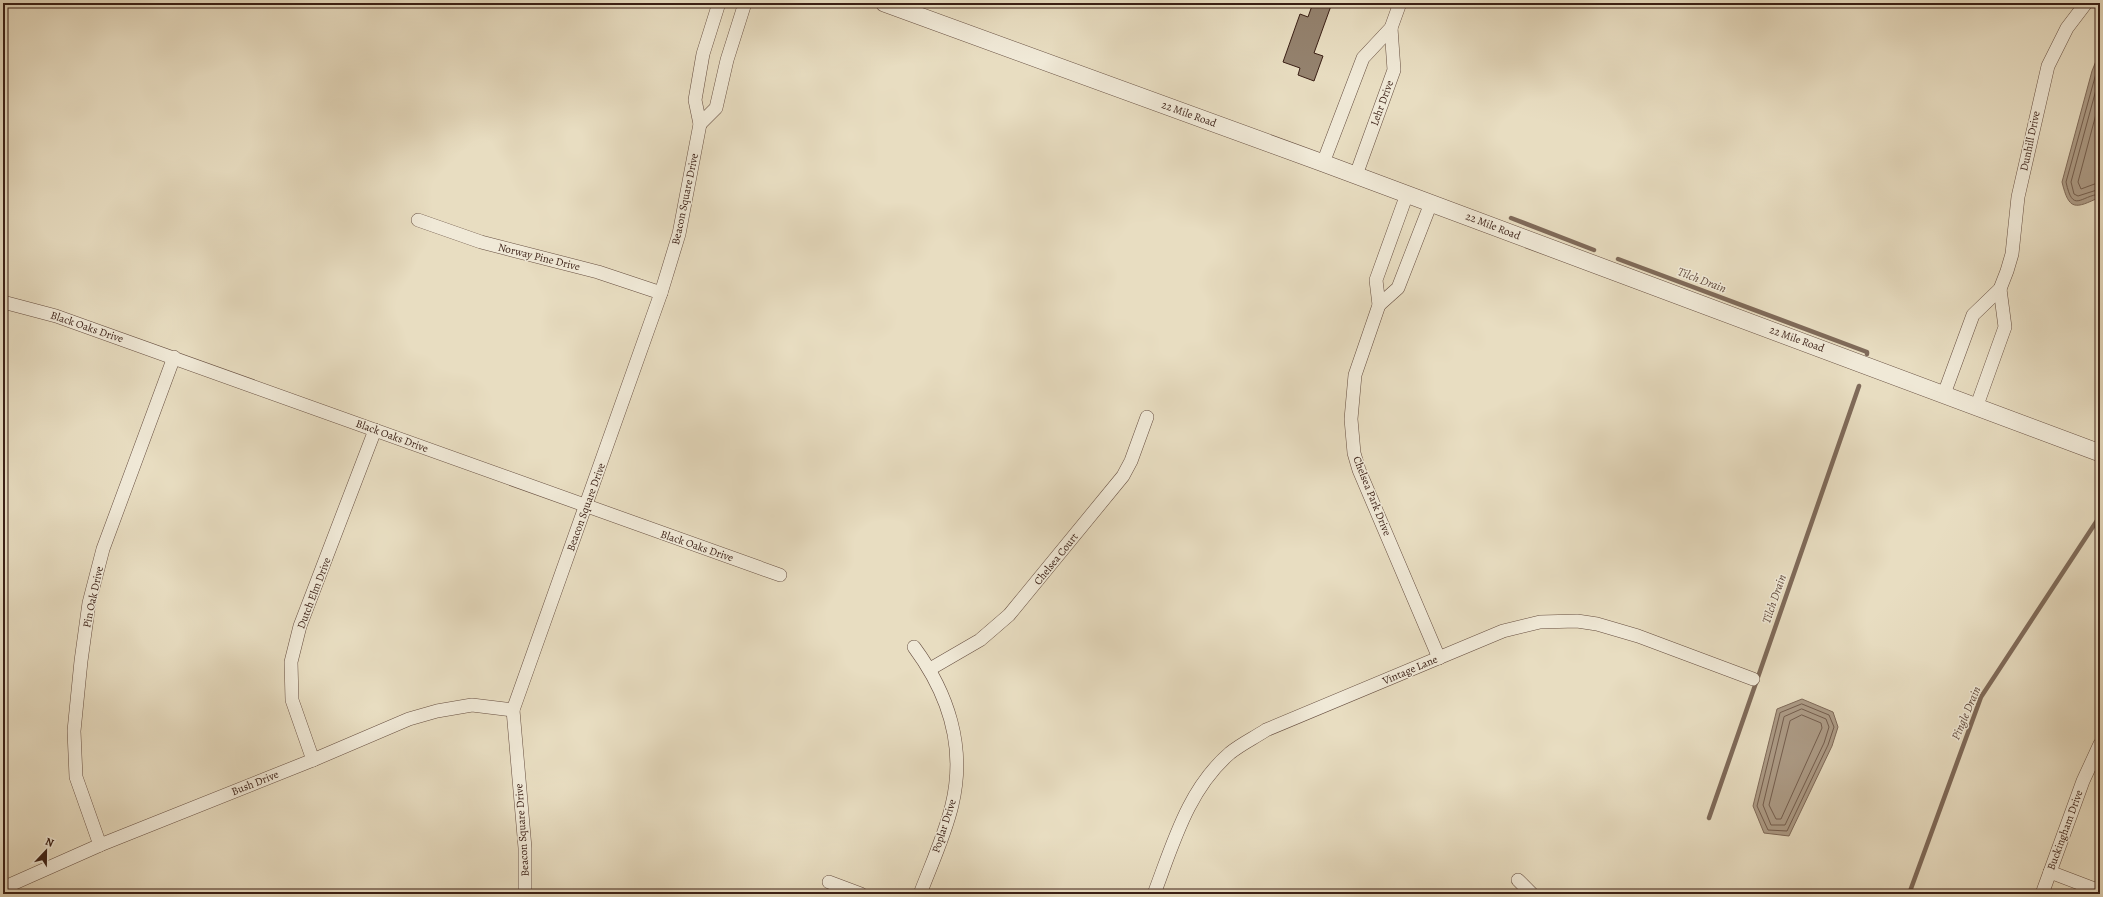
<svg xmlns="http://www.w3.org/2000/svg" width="2103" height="897" font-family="Alegreya,serif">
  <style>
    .water { fill: #ad9c87; stroke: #7f6a59 }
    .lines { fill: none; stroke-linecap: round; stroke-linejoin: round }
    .shore { stroke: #745e4e; stroke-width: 1 }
    .stream { stroke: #7f6a59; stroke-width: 4.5 }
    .building { fill: #94826e; stroke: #3a1f15 }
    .minor-casing { stroke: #664e40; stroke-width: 14 }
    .tertiary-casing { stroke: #664e40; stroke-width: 18 }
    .minor { stroke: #f0e9d7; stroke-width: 13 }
    .tertiary { stroke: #f0e9d7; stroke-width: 17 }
    .labels { text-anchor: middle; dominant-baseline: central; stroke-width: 3; stroke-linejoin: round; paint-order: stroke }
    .street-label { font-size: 11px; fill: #3a1f15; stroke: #f0e9d7 }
    .water-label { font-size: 12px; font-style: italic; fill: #624b3d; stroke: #f0e9d7 }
  </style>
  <rect width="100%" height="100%" fill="#e8ddc1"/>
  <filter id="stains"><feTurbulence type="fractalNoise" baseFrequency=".005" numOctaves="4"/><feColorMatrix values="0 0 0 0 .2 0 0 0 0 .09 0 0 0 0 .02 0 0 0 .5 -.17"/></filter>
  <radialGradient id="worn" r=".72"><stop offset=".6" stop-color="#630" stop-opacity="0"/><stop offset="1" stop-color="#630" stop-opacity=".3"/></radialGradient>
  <!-- water -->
  <g class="water">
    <path d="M 2100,51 L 2100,197 C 2075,209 2069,211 2062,182 L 2092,71 Z"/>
    <path d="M 1802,699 L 1833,712 L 1838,727 L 1832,746 L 1789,836 L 1764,833 L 1753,806 L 1777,709 Z"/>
  </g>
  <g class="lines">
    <!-- shore -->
    <g class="shore">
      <path d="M 2100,59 L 2066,182 C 2073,214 2080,196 2100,194"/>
      <path d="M 2100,75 L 2071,182 L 2074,194 L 2078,196 L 2100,189"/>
      <path d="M 2100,99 L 2078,182 L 2081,189 L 2100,182"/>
      <path d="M 1802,704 L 1829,715 L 1834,727 L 1828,745 L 1787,831 L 1768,830 L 1757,806 L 1780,713 Z"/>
      <path d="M 1802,709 L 1826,719 L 1829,727 L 1824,743 L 1785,825 L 1771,825 L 1763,805 L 1784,717 Z"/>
      <path d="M 1802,715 L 1821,723 L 1822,728 L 1781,819 L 1776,819 L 1769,805 L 1790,721 Z"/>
    </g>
    <!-- stream -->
    <g class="stream">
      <path d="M 1511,218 L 1594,250"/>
      <path d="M 1618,259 L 1867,352 L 1867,354"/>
      <path d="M 1709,818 L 1859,386"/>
      <path d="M 1909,894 L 1981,697 L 2100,516"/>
    </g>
  </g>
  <!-- building -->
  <path class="building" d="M 1313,3 L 1332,3 L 1314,53 L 1323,56 L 1314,81 L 1298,75 L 1300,68 L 1283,62 L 1300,14 L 1308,17 Z"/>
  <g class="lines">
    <defs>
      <g id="minor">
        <path d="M 700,124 L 716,108 L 727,60 L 745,3"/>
        <path d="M 1323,163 L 1363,58 L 1391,28 L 1400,3"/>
        <path d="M 1356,175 L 1394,70 L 1391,28"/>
        <path d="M 1407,194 L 1376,280 L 1379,305 L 1355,375 L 1351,419 L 1354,453 L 1359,470 L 1439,658"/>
        <path d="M 418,220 L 481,242 L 598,272 L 661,293"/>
        <path d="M 3,302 L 56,316 L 780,575"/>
        <path d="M 1379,305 L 1398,288 L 1431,203"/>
        <path d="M 1944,394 L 1973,315 L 2000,289 L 2007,271 L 2012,254 L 2018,197 L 2048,66 L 2067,28 L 2086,3"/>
        <path d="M 1976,408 L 2005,327 L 2000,289"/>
        <path d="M 914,647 C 948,693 966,747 952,805 C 945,835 931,865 920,894"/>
        <path d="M 930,669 L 980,640 L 1009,615 L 1123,476 L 1131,461 L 1147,417"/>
        <path d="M 313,760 L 292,700 L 291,662 L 300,626 L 375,430"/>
        <path d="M 100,845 L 76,777 L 74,731 L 81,661 L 89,603 L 103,549 L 174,357"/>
        <path d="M 2050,872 L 2100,891"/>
        <path d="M 1518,880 L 1532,894"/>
        <path d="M 829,882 L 861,894"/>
        <path d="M 3,888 L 100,845 L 313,760 L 409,719 L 437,711 L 472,705 L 513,710"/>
        <path d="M 525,894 L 525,848 L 513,710 L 661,293 L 679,234 L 700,124 L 695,100 L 703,54 L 719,3"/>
        <path d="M 1154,894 C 1173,844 1188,789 1230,753 C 1241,744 1254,738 1266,730 L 1503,631 L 1540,622 L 1577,621 L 1597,624 L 1638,636 L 1753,679"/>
        <path d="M 2042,894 L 2083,781 L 2100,744"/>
      </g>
      <path id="tertiary" d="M 884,3 L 1323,163 L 2100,453"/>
    </defs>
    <!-- minor casing -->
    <use href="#minor" class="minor-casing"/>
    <!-- tertiary casing -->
    <use href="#tertiary" class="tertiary-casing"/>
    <!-- minor -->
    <use href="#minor" class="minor"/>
    <!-- tertiary -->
    <use href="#tertiary" class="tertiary"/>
  </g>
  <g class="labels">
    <!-- street labels -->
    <g class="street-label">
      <text transform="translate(1382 103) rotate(-70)">Lehr Drive</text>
      <text transform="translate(1189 114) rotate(20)">22 Mile Road</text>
      <text transform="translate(2030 141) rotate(-78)">Dunhill Drive</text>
      <text transform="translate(685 199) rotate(-78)">Beacon Square Drive</text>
      <text transform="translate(1493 226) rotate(21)">22 Mile Road</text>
      <text transform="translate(539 257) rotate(14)">Norway Pine Drive</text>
      <text transform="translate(87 327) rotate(19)">Black Oaks Drive</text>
      <text transform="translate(1797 339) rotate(20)">22 Mile Road</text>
      <text transform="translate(392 436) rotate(20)">Black Oaks Drive</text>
      <text transform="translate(1372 496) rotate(68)">Chelsea Park Drive</text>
      <text transform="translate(586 507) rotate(-70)">Beacon Square Drive</text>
      <text transform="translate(697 546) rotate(19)">Black Oaks Drive</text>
      <text transform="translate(1056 559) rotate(-51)">Chelsea Court</text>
      <text transform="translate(314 593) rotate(-69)">Dutch Elm Drive</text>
      <text transform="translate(93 597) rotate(-78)">Pin Oak Drive</text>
      <text transform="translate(1410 670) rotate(-23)">Vintage Lane</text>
      <text transform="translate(255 783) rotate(-22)">Bush Drive</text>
      <text transform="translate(944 826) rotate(-72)">Poplar Drive</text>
      <text transform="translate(522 830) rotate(-94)">Beacon Square Drive</text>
      <text transform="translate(2065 830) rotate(-70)">Buckingham Drive</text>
    </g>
    <!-- water labels -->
    <g class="water-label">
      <text transform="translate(1702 280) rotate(21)">Tilch Drain</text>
      <text transform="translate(1774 599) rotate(-71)">Tilch Drain</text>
      <text transform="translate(1966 713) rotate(-67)">Pingle Drain</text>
    </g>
  </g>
  <!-- margin -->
  <rect width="2103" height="897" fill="none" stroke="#e8ddc1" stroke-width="16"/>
  <rect x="4" y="4" width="2095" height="889" fill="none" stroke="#3a1f15" stroke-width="2"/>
  <rect x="8" y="8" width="2087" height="881" fill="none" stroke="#3a1f15"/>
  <!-- north arrow -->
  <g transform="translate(46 851) rotate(22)" stroke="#f0e9d7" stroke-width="3" paint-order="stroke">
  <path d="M0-3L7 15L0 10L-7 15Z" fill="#3a1f15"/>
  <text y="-6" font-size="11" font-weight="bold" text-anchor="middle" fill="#3a1f15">N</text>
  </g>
  <rect width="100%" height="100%" filter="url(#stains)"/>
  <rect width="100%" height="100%" fill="url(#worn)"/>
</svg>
